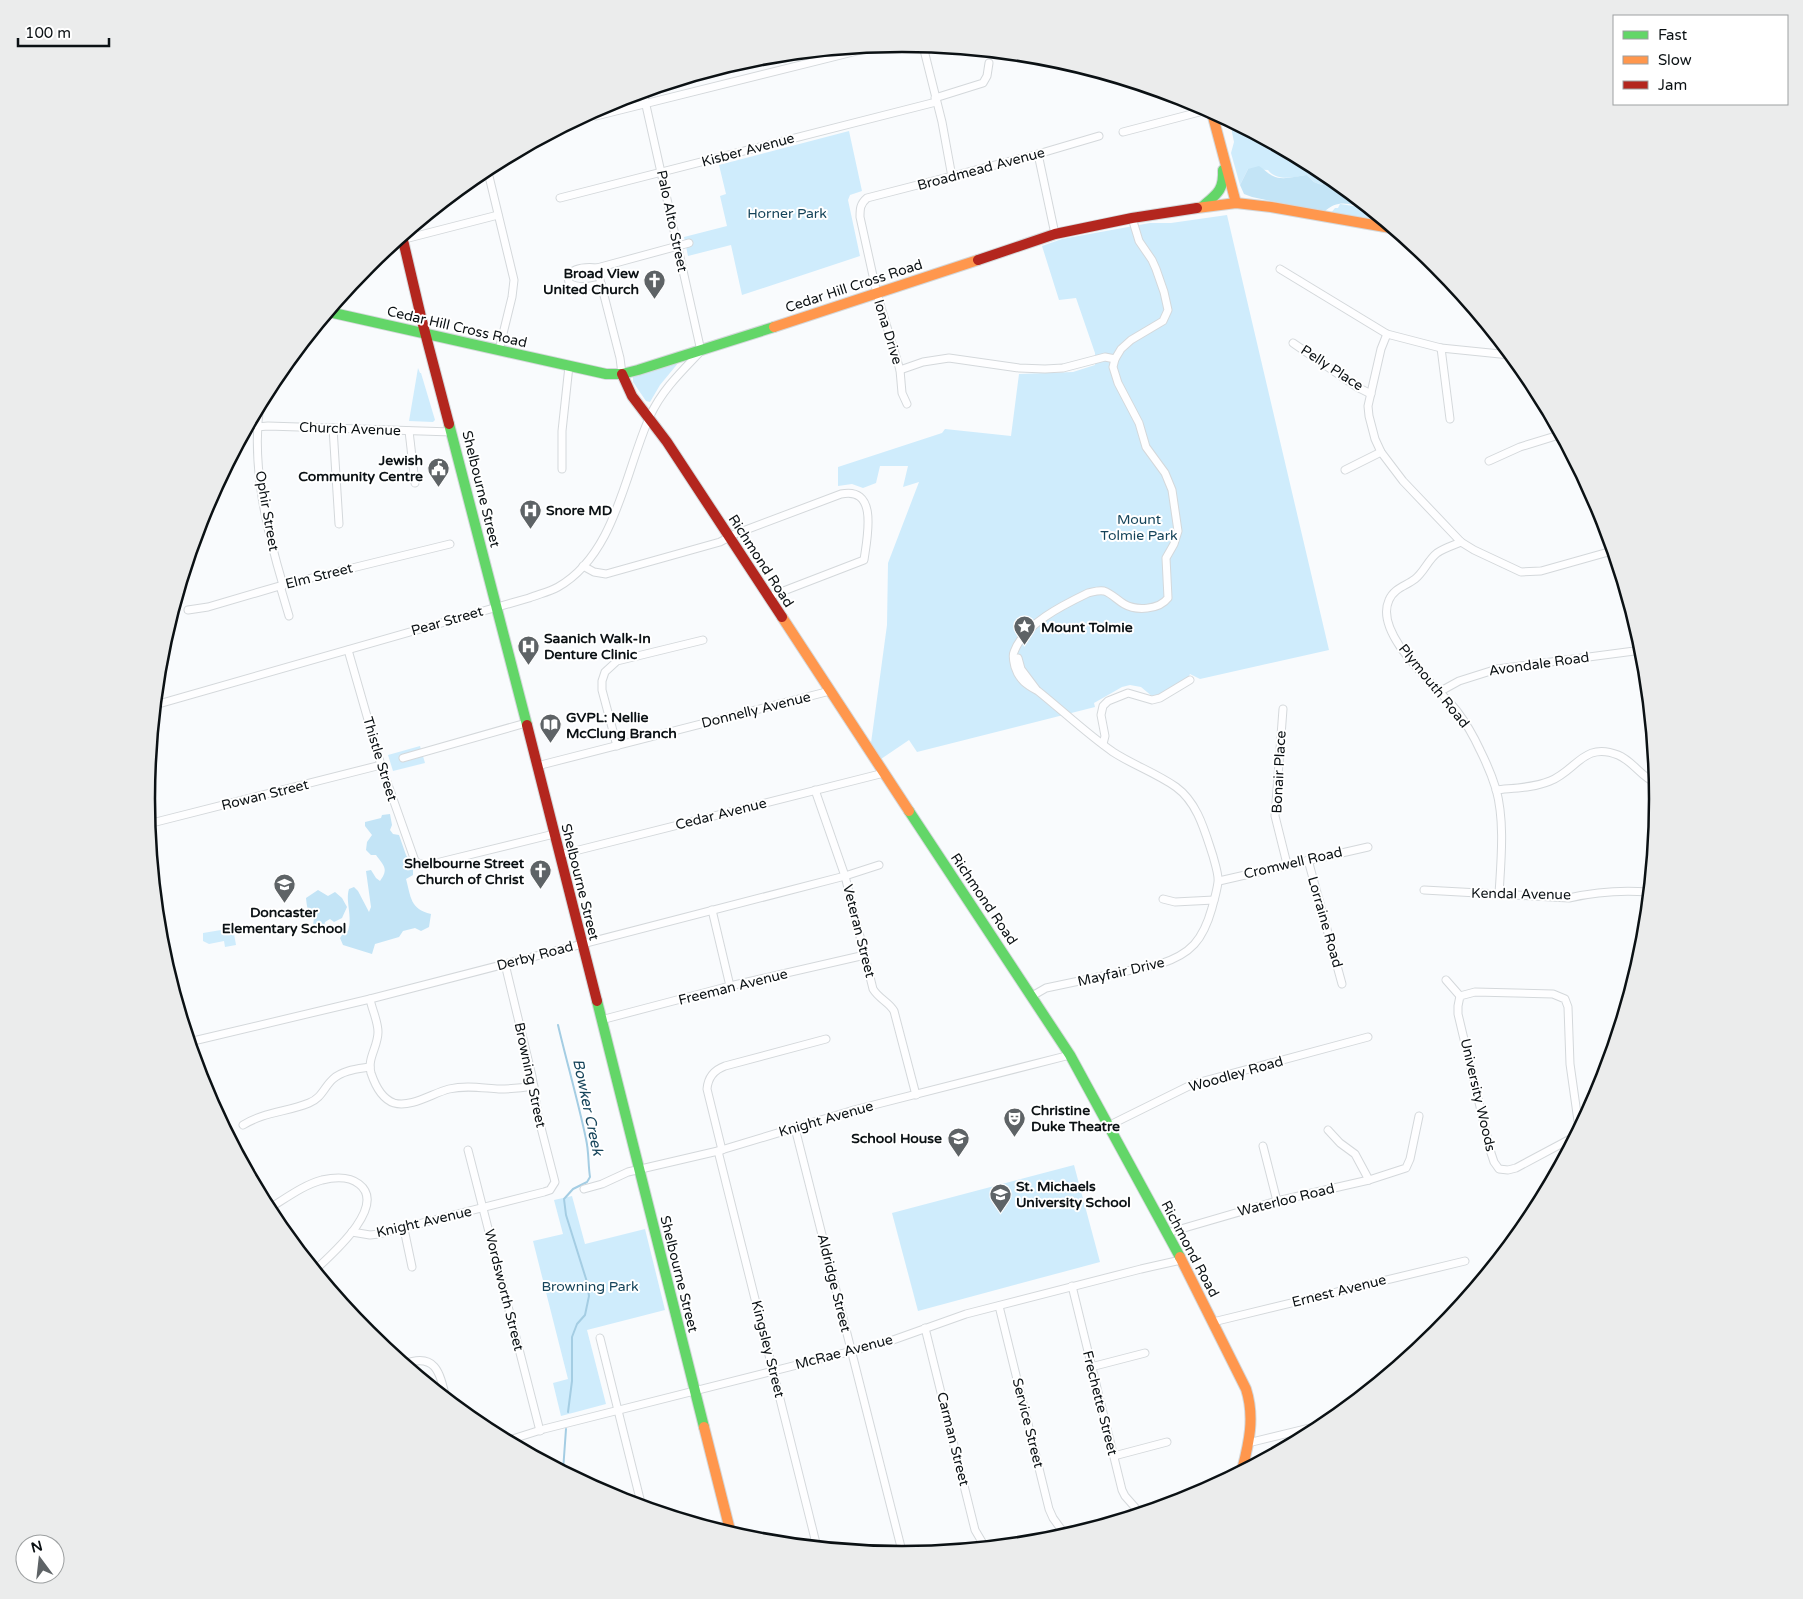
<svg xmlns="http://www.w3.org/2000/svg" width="1803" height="1599" font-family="'Varela Round',sans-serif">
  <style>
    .green { fill: #cfecfc }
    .forest { fill: #c3e4f6 }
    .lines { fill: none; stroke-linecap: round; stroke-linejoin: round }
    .stream { stroke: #a4cde3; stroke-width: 2 }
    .street-casing { stroke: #d4d8db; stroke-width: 9 }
    .fast-casing { stroke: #d4d8db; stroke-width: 12 }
    .slow-casing { stroke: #d4d8db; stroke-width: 12 }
    .jam-casing { stroke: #d4d8db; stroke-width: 12 }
    .street { stroke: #fefeff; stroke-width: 7 }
    .fast { stroke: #63d668; stroke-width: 10 }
    .slow { stroke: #ff974d; stroke-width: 10 }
    .jam { stroke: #b3261e; stroke-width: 10 }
    .labels { text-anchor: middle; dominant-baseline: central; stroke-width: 4; stroke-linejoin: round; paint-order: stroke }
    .street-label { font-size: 14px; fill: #0b1114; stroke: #fff }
    .park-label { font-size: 14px; fill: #15445a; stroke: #fff }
    .poi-label { font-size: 14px; font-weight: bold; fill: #0b1114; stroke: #fff; text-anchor: start }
    .water-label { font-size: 15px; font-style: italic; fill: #18465c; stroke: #fff }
    .rim { fill: none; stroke: #0b1114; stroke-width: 2.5 }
  </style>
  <rect width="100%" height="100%" fill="#f9fbfd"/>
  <!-- green -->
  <g class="green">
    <path d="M 1230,122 L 1322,171 L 1325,180 L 1322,185 L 1314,182 L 1307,175 C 1294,177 1277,182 1268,170 L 1248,169 L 1240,185 L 1231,153 L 1234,142 Z"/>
    <path d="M 849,131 L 862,191 L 850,195 L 848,200 L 860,256 L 742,295 L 731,245 L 688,256 L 684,237 L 727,226 L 720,196 L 726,194 L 719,165 Z"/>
    <path d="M 1340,204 L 1367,208 L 1384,223 L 1331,213 L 1335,208 L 1338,208 Z"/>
    <path d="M 1227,215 L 1329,650 L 1200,679 L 1190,674 L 1188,678 L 1159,696 L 1153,697 L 1141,687 L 1130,685 L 1122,687 L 1094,703 L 1095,707 L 917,752 L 909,740 L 881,759 L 871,743 L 887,625 L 888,563 L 919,482 L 903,487 L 908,466 L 880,466 L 876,483 L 863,488 L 852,484 L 838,486 L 838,467 L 942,433 L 945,429 L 1011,436 L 1019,374 L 1073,372 L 1095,365 L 1095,353 L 1076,298 L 1059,300 L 1042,246 L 1062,239 L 1150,223 L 1171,223 Z"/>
    <path d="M 679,362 L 660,385 L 650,402 L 646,401 L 633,382 L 633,376 Z"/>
    <path d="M 418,368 L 420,373 L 421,373 L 435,420 L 433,422 L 409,421 Z"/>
    <path d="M 420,746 L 425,763 L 393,771 L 388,755 Z"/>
    <path d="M 233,928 L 236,945 L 225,947 L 224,941 L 209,944 L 203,941 L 203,933 Z"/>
    <path d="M 1074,1165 L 1100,1262 L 918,1311 L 892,1213 Z"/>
    <path d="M 572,1196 L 585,1244 L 645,1229 L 665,1310 L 587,1330 L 606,1404 L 561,1416 L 553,1383 L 568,1379 L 533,1241 L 563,1234 L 554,1200 Z"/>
  </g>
  <!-- forest -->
  <g class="forest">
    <path d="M 1259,166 C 1264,169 1268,174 1273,176 C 1282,181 1297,176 1307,175 L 1314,182 L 1322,185 L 1325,180 L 1322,171 L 1366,208 C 1349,204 1338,199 1324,212 L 1252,197 L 1244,194 L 1240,185 L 1248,169 Z"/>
    <path d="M 390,814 L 392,825 L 390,830 L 393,834 L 399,835 L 406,855 L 413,867 L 413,875 L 406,879 C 411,897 410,909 431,914 L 429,927 L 421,931 L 415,928 L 403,931 L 399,937 L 375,944 L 372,954 L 343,945 L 340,938 L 344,932 L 348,931 C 353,917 345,901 349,889 L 354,887 L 358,891 L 369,912 L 371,907 L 366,871 L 371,870 L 376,878 L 380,881 C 389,869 384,866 376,855 L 371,855 L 366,850 L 367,842 L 372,835 L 365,826 L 365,822 L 381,818 L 382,815 Z"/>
    <path d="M 318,890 L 328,896 L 335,892 L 342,898 L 347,907 L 342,918 L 334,922 L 330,919 L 325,922 L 323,932 L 316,931 L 313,926 L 314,917 C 307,911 307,907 306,898 Z"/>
  </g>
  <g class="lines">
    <!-- stream -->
    <g class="stream">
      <path d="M 558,1025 C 567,1063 578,1101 586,1139 C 589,1152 588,1164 590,1177 L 587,1182 L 573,1189 L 564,1199 L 566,1215 L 587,1282 L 589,1296 L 585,1315 L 577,1324 L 572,1337 L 572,1381 L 568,1412"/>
      <path d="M 563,1471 L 566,1429"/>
    </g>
    <defs>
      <g id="street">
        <path d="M 923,46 L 942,122 L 952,177"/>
        <path d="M 935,98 L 983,83 L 987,76 L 989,63"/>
        <path d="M 596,116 L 873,47"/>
        <path d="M 1123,132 L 1207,110"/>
        <path d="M 1038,154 L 1055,234"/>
        <path d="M 487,168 L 514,280 L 512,297 L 499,350"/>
        <path d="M 560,198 L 936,102"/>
        <path d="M 397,241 L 498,215"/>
        <path d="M 597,268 L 620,358 L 622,374"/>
        <path d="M 1280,269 L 1387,334 L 1441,348 L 1510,355"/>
        <path d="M 601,284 C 591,286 579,289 569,283 L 568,276 C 574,267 587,267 597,268 L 689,243"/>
        <path d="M 1387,334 L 1381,349 L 1368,406 L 1369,416 L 1375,439 L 1381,452 L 1403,481 L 1461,542 L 1474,550 L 1521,572 L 1541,571 L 1612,551"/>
        <path d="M 1293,343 L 1357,387 L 1371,394"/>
        <path d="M 1441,348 L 1450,419"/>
        <path d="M 900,370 L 923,362 L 949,358 L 1019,368 L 1045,369 L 1063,368 L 1105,357 L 1115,359"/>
        <path d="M 260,404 C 251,463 266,528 283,585 L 281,589 L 289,616"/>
        <path d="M 907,404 L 902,393 L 900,370 L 877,294 L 860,217 C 860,209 860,204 867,198 L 1038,154 L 1099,136"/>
        <path d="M 247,428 L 268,426 L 452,432"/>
        <path d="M 333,428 L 339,524"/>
        <path d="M 409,431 L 415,483"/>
        <path d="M 1489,461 L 1520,447 L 1559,435"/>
        <path d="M 562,469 L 562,431 L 569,366"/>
        <path d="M 1345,470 L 1381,452"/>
        <path d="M 1461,542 C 1454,545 1444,548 1437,553 C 1428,560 1424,572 1415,579 C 1406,586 1394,588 1389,600 C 1373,635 1438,687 1457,711 C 1466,723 1474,737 1480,750 C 1486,762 1492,776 1496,789 C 1505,821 1501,861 1499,894"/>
        <path d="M 583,566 L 594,572 L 606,574 L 720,542 L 735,534 L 841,494 C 879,486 867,538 864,560 L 768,597"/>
        <path d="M 188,610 L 208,607 L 283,585 L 450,544"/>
        <path d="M 348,650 L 381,765 L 415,861 L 420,864 L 432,864 L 554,834"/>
        <path d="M 1018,658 L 1021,669 L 1036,689"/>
        <path d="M 1439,692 L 1459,681 L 1497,669 L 1642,650"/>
        <path d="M 155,705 L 529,598 C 539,594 549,592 558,587 C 616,554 625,471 650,416 C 662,390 681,372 701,351 L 643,92"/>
        <path d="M 1283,709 L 1275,816 L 1287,864"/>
        <path d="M 1103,744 L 1105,736 L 1101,715 L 1103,706 L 1108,701 L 1128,693 L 1152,700 L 1160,698 L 1190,680"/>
        <path d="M 617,746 L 602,690 L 602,681 L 605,672 L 617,661 L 703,640"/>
        <path d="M 403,758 L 526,723"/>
        <path d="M 537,766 L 830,691"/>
        <path d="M 815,790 L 845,876 L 873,989 C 879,999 889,1002 894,1011 L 916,1095"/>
        <path d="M 1496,790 C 1514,788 1533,788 1550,781 C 1576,771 1584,741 1618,755 C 1633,761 1641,777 1656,783"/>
        <path d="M 148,824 L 381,765"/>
        <path d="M 559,855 L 884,773"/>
        <path d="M 1308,860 L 1342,984"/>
        <path d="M 1219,881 L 1368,847"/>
        <path d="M 1424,890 L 1569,898 C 1595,892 1622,890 1648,892"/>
        <path d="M 1163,899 L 1175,902 L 1214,900"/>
        <path d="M 712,910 L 730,986"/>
        <path d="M 1446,980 L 1460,996"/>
        <path d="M 1032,996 L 1046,988 L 1160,964 C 1191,954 1203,940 1212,908 C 1214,900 1217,891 1218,882 C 1219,875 1215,864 1213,856 C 1205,832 1198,803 1176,787 C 1156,773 1133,765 1113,752 C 1087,734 1063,711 1038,691 C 1027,685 1019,680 1015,667 C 1014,663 1012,656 1014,652 C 1024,624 1063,605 1088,593 C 1093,592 1098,590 1104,591 C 1111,593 1117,600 1124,604 C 1136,611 1159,610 1168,598 L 1166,558 L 1174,544 L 1178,531 L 1172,490 L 1165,473 L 1146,447 L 1139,423 L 1118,383 L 1113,367 L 1115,359 L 1121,349 L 1131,340 L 1163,321 L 1168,310 L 1164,292 L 1156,269 L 1152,260 L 1139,241 L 1132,218"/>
        <path d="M 370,999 C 372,1010 378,1021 378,1032 C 378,1047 367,1058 371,1073 C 375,1085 382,1099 394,1103 C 411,1108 433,1093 449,1089 C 466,1085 482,1088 499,1089 C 511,1089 522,1088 534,1086"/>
        <path d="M 601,1020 L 730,986 L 865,955"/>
        <path d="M 189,1042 L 370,999 L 845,876 L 879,865"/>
        <path d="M 243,1125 C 264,1112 287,1112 309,1103 C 322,1098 324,1087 333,1079 C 343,1070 358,1069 370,1067"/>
        <path d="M 1110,1125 L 1193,1084 L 1368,1037"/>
        <path d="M 795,1128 L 903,1555"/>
        <path d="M 1328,1130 L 1340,1143 L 1355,1154 L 1369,1180"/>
        <path d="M 1574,1137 L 1516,1168 L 1508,1170 L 1499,1169 L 1494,1162 L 1491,1153 L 1458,1014 L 1458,1006 L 1460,996 L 1475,992 L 1553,994 L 1565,999 L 1568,1007 L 1570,1064 L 1579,1128"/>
        <path d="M 1263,1146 L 1277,1201"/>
        <path d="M 468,1150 L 540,1431"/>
        <path d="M 722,1150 L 707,1089 C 708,1077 714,1070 725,1066 L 826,1039"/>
        <path d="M 718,1151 L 817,1547"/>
        <path d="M 584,1189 L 602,1184 L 628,1172 L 718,1151 L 854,1110 L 1070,1055"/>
        <path d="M 268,1209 C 285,1199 303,1185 322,1180 C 335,1177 349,1176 359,1184 C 388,1206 331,1255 315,1270"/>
        <path d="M 404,1229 L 412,1267"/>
        <path d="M 352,1232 L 370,1235 L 379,1234 L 544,1192 L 550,1190 L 555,1182 L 538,1116 L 532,1076 L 505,964"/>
        <path d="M 1167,1233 L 1277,1201 L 1369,1180 L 1406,1168 L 1410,1159 L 1419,1116"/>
        <path d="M 1072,1286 L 1122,1490 L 1125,1496 L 1140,1513"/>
        <path d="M 999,1306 L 1049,1509 L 1053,1518 L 1066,1536"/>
        <path d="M 1213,1322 L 1465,1261"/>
        <path d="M 925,1328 L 975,1530 L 985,1547"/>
        <path d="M 600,1338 L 642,1507"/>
        <path d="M 404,1364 C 436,1352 440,1373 446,1399"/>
        <path d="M 1091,1367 L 1145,1353"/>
        <path d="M 506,1441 L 544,1429 L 852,1351 L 893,1340 L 966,1314 L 1141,1269 L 1181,1260"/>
        <path d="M 1248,1443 L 1326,1424"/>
        <path d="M 1114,1456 L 1167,1442"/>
      </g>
      <g id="fast">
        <path d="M 1203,206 C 1217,194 1224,190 1223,170"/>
        <path d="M 329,312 L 606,374 L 622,374 L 638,370 L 774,327"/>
        <path d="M 449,424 L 527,725"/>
        <path d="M 909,811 L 1070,1055 L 1180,1257"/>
        <path d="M 597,1001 L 704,1427"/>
      </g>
      <g id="slow">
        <path d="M 1212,113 L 1236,203"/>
        <path d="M 1197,208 L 1236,203 L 1271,207 L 1391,228"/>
        <path d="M 774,327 L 978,260"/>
        <path d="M 782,617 L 909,811"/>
        <path d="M 1180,1257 L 1246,1389 C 1255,1417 1249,1443 1242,1470"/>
        <path d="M 704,1427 L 731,1534"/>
      </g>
      <g id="jam">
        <path d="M 402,236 L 422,321 L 449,424"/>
        <path d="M 978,260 L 1055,234 L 1132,218 L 1197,208"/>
        <path d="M 622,374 L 632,396 L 667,442 L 782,617"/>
        <path d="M 527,725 L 597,1001"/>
      </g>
    </defs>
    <!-- street casing -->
    <use href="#street" class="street-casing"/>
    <!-- fast casing -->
    <use href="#fast" class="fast-casing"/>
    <!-- slow casing -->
    <use href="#slow" class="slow-casing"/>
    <!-- jam casing -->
    <use href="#jam" class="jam-casing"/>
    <!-- street -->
    <use href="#street" class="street"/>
    <!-- fast -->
    <use href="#fast" class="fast"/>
    <!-- slow -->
    <use href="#slow" class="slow"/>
    <!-- jam -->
    <use href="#jam" class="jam"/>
  </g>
  <!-- icons -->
  <defs>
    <symbol id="church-pin" viewBox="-11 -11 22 30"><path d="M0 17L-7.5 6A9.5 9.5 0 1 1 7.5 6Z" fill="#5e6366" stroke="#fff"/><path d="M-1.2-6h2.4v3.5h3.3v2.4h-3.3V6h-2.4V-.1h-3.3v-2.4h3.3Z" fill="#fff"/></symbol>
    <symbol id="civic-pin" viewBox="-11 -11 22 30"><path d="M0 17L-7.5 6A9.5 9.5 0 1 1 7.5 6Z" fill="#5e6366" stroke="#fff"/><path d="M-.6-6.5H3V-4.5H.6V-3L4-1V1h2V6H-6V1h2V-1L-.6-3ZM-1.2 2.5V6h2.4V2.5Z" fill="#fff"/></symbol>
    <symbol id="hospital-pin" viewBox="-11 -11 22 30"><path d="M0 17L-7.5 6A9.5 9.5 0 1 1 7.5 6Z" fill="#5e6366" stroke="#fff"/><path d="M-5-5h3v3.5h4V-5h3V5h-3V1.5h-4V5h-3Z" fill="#fff"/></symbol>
    <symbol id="sight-pin" viewBox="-11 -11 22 30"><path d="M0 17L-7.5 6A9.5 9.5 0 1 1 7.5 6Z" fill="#5e6366" stroke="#fff"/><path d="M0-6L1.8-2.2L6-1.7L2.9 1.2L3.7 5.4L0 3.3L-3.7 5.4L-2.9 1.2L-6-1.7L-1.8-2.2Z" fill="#fff"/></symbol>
    <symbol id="library-pin" viewBox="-11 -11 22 30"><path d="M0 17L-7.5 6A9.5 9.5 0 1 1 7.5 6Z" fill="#5e6366" stroke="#fff"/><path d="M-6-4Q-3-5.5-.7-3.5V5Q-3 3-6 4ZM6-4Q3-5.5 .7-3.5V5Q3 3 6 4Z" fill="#fff"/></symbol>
    <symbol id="school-pin" viewBox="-11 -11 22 30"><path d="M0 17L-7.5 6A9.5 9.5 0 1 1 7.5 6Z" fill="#5e6366" stroke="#fff"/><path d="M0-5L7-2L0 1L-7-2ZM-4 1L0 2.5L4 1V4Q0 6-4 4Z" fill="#fff"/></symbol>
    <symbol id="theatre-pin" viewBox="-11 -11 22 30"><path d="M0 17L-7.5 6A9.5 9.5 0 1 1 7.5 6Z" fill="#5e6366" stroke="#fff"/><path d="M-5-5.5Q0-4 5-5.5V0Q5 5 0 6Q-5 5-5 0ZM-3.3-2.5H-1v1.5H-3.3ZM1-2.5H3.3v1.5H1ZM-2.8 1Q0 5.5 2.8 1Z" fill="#fff"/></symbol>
  </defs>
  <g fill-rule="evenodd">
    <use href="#church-pin" x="642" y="268" width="25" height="34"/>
    <use href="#civic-pin" x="426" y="456" width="25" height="34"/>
    <use href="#hospital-pin" x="518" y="498" width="25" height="34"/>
    <use href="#sight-pin" x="1012" y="614" width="25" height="34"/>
    <use href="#hospital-pin" x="516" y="634" width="25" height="34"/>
    <use href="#library-pin" x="538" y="712" width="25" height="34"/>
    <use href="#church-pin" x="528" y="858" width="25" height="34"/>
    <use href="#school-pin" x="272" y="872" width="25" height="34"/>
    <use href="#theatre-pin" x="1002" y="1106" width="25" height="34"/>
    <use href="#school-pin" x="946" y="1126" width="25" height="34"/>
    <use href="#school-pin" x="988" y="1182" width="25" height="34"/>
  </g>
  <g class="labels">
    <!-- street labels -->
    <g class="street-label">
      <text transform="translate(748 150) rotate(-15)">Kisber Avenue</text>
      <text transform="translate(981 169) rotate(-15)">Broadmead Avenue</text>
      <text transform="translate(672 221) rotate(78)">Palo Alto Street</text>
      <text transform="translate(854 286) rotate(-18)">Cedar Hill Cross Road</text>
      <text transform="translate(457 327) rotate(13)">Cedar Hill Cross Road</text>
      <text transform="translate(888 332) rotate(73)">Iona Drive</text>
      <text transform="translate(1332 368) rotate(33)">Pelly Place</text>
      <text transform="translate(350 429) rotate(2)">Church Avenue</text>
      <text transform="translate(481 489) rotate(76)">Shelbourne Street</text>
      <text transform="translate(267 511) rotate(80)">Ophir Street</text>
      <text transform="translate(761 561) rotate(57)">Richmond Road</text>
      <text transform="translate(319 576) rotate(-14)">Elm Street</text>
      <text transform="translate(447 621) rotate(-16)">Pear Street</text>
      <text transform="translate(1539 664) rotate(-8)">Avondale Road</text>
      <text transform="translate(1434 686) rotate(51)">Plymouth Road</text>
      <text transform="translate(756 710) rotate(-14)">Donnelly Avenue</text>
      <text transform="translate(380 759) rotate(73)">Thistle Street</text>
      <text transform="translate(1279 772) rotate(-87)">Bonair Place</text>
      <text transform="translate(265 795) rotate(-14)">Rowan Street</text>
      <text transform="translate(721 814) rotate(-14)">Cedar Avenue</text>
      <text transform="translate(1293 863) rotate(-13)">Cromwell Road</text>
      <text transform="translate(580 882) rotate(76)">Shelbourne Street</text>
      <text transform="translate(1521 894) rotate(1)">Kendal Avenue</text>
      <text transform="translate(984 899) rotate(56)">Richmond Road</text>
      <text transform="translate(1325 922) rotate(74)">Lorraine Road</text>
      <text transform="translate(859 931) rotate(76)">Veteran Street</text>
      <text transform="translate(535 956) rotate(-15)">Derby Road</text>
      <text transform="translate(1121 972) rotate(-13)">Mayfair Drive</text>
      <text transform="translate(733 987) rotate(-14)">Freeman Avenue</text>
      <text transform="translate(1236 1074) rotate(-16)">Woodley Road</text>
      <text transform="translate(530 1075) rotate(78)">Browning Street</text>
      <text transform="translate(1478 1095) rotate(77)">University Woods</text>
      <text transform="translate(826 1119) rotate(-16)">Knight Avenue</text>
      <text transform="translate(1286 1200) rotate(-14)">Waterloo Road</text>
      <text transform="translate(424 1222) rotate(-13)">Knight Avenue</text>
      <text transform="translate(1190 1249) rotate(62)">Richmond Road</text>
      <text transform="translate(679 1274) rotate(76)">Shelbourne Street</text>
      <text transform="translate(834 1283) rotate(76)">Aldridge Street</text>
      <text transform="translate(504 1290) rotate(76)">Wordsworth Street</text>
      <text transform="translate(1339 1291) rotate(-14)">Ernest Avenue</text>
      <text transform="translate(768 1349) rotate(76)">Kingsley Street</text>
      <text transform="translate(844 1352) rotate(-15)">McRae Avenue</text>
      <text transform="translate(1100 1403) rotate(76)">Frechette Street</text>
      <text transform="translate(1028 1423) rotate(76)">Service Street</text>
      <text transform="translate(953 1439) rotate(76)">Carman Street</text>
    </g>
    <!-- park labels -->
    <g class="park-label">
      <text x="787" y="213">Horner Park</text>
      <text x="1139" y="519">Mount<tspan x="1139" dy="16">Tolmie Park</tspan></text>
      <text x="590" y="1286">Browning Park</text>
    </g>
    <!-- poi labels -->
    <g class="poi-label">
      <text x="639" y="273" text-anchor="end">Broad View<tspan x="639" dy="16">United Church</tspan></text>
      <text x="423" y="460" text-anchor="end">Jewish<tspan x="423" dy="16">Community Centre</tspan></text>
      <text x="546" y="510">Snore MD</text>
      <text x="1041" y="627">Mount Tolmie</text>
      <text x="544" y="638">Saanich Walk-In<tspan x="544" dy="16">Denture Clinic</tspan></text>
      <text x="566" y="717">GVPL: Nellie<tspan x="566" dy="16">McClung Branch</tspan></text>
      <text x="524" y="863" text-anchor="end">Shelbourne Street<tspan x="524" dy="16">Church of Christ</tspan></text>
      <text x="284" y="912" text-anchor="middle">Doncaster<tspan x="284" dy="16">Elementary School</tspan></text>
      <text x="1031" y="1110">Christine<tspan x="1031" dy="16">Duke Theatre</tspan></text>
      <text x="942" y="1138" text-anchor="end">School House</text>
      <text x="1016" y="1186">St. Michaels<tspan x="1016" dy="16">University School</tspan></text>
    </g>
    <!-- water labels -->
    <g class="water-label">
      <text transform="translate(588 1107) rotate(78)">Bowker Creek</text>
    </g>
  </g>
  <!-- crop -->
  <path d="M0 0H1803V1599H0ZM155 799a747 747 0 1 1 1494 0a747 747 0 1 1-1494 0Z" fill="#ebecec" fill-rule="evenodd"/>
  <path class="rim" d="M155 799a747 747 0 1 1 1494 0a747 747 0 1 1-1494 0Z"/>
  <!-- legend -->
  <rect x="1613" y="15" width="175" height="90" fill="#ffffff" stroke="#9da0a1"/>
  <rect x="1623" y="31" width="25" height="8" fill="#63d668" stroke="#9da0a1"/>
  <text x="1658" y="40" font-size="15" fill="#0b1114">Fast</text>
  <rect x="1623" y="56" width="25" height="8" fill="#ff974d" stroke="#9da0a1"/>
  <text x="1658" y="65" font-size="15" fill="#0b1114">Slow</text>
  <rect x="1623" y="81" width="25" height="8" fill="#b3261e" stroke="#9da0a1"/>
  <text x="1658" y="90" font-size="15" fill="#0b1114">Jam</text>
  <!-- north arrow -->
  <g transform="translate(40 1559) rotate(345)"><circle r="24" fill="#ffffff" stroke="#9da0a1"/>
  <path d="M0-4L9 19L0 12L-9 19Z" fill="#5e6366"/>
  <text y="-8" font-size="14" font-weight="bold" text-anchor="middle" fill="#0b1114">N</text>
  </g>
  <!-- scale -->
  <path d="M18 38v8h91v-8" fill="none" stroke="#0b1114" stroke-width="2.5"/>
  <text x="25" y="38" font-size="15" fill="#0b1114" stroke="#ffffff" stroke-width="4" paint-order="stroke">100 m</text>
</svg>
